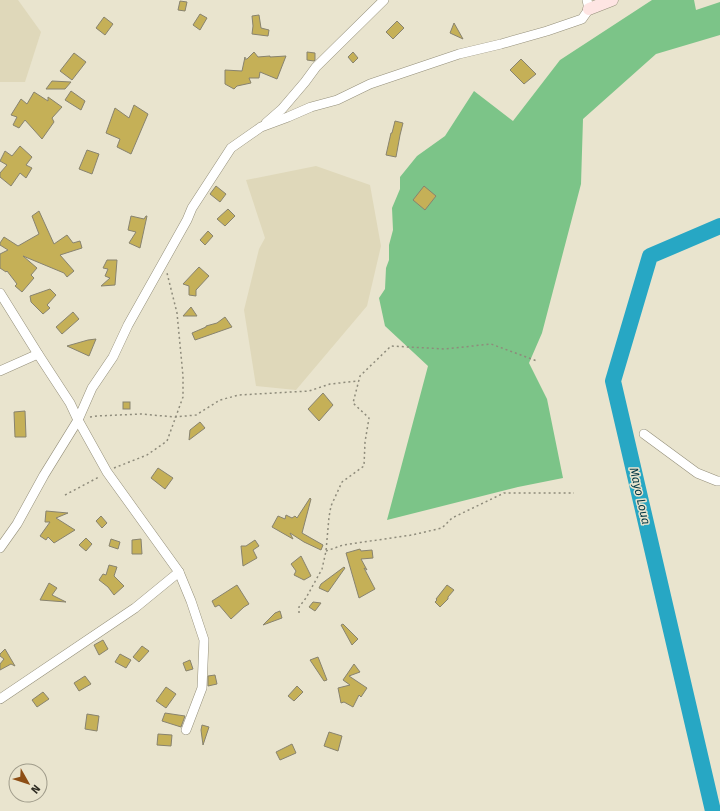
<svg xmlns="http://www.w3.org/2000/svg" width="720" height="811" font-family="'Fira Sans',sans-serif">
  <style>
    .built { fill: #dfd8ba }
    .forest { fill: #7cc488 }
    .lines { fill: none; stroke-linecap: round; stroke-linejoin: round }
    .river { stroke: #27a7c4; stroke-width: 16 }
    .building { fill: #c5b057; stroke: #88836f }
    .minor-casing { stroke: #948f7a; stroke-width: 10 }
    .secondary-casing { stroke: #948f7a; stroke-width: 13 }
    .path { stroke: #8e8b7b; stroke-width: 1.5; stroke-dasharray: 2 3; stroke-linecap: butt }
    .minor { stroke: #fff; stroke-width: 9 }
    .secondary { stroke: #fee5e3; stroke-width: 12 }
    .labels { text-anchor: middle; dominant-baseline: central; stroke-width: 3; stroke-linejoin: round; paint-order: stroke }
    .water-label { font-size: 12px; font-style: italic; fill: #003643; stroke: #e9e4ce }
  </style>
  <rect width="100%" height="100%" fill="#e9e4ce"/>
  <!-- built -->
  <g class="built">
    <path d="M 0,0 L 18,0 L 41,32 L 25,82 L 0,82 Z"/>
    <path d="M 316,166 L 370,185 L 381,246 L 367,306 L 296,390 L 256,386 L 244,310 L 259,249 L 265,238 L 246,180 Z"/>
  </g>
  <!-- forest -->
  <path class="forest" d="M 652,0 L 694,0 L 696,10 L 720,2 L 720,35 L 656,54 L 583,119 L 581,184 L 542,333 L 529,363 L 547,399 L 563,478 L 518,487 L 387,520 L 428,366 L 385,326 L 379,298 L 385,289 L 386,268 L 389,260 L 389,245 L 393,230 L 392,208 L 400,189 L 400,177 L 417,156 L 445,136 L 474,91 L 513,121 L 560,60 Z"/>
  <g class="lines">
    <!-- river -->
    <path class="river" d="M 713,811 L 613,381 L 650,256 L 720,226"/>
  </g>
  <!-- building -->
  <g class="building">
    <path d="M 180,1 L 187,2 L 185,11 L 178,10 Z"/>
    <path d="M 200,14 L 207,18 L 200,30 L 193,25 Z"/>
    <path d="M 259,15 L 261,28 L 269,30 L 268,36 L 252,34 L 253,26 L 252,16 Z"/>
    <path d="M 104,17 L 113,24 L 105,35 L 96,28 Z"/>
    <path d="M 397,21 L 404,28 L 393,39 L 386,32 Z"/>
    <path d="M 454,23 L 463,39 L 450,33 Z"/>
    <path d="M 254,52 L 258,57 L 270,56 L 270,57 L 286,56 L 277,79 L 260,72 L 259,78 L 249,78 L 251,83 L 237,86 L 234,89 L 225,84 L 225,70 L 242,71 L 245,57 L 245,59 L 247,59 Z"/>
    <path d="M 307,52 L 315,53 L 315,60 L 314,61 L 307,60 Z"/>
    <path d="M 353,52 L 358,58 L 353,63 L 348,57 Z"/>
    <path d="M 74,53 L 86,62 L 72,80 L 60,71 Z"/>
    <path d="M 521,59 L 536,74 L 524,84 L 510,70 Z"/>
    <path d="M 52,81 L 71,82 L 65,89 L 46,89 Z"/>
    <path d="M 71,91 L 85,101 L 81,110 L 65,100 Z"/>
    <path d="M 34,92 L 48,101 L 48,97 L 62,107 L 52,118 L 54,122 L 42,139 L 25,120 L 19,128 L 13,125 L 17,117 L 11,115 L 21,99 L 27,104 Z"/>
    <path d="M 134,105 L 148,114 L 131,154 L 117,147 L 120,139 L 106,133 L 115,108 L 129,118 Z"/>
    <path d="M 395,121 L 403,123 L 400,135 L 396,157 L 386,155 L 391,133 L 392,133 Z"/>
    <path d="M 20,146 L 32,157 L 26,165 L 32,168 L 26,178 L 20,173 L 11,186 L 0,177 L 0,173 L 7,165 L 0,161 L 5,151 L 12,156 Z"/>
    <path d="M 87,150 L 99,154 L 92,174 L 79,169 Z"/>
    <path d="M 216,186 L 226,194 L 220,202 L 210,194 Z"/>
    <path d="M 424,186 L 436,196 L 425,210 L 413,200 Z"/>
    <path d="M 228,209 L 235,216 L 225,226 L 217,219 Z"/>
    <path d="M 39,211 L 54,244 L 67,235 L 73,243 L 80,241 L 82,248 L 60,255 L 74,271 L 67,277 L 64,273 L 23,256 L 37,268 L 31,275 L 34,278 L 22,292 L 15,286 L 17,284 L 7,271 L 6,272 L 0,268 L 0,254 L 8,250 L 0,245 L 0,243 L 4,237 L 18,246 L 39,234 L 32,216 Z"/>
    <path d="M 131,216 L 144,219 L 146,216 L 147,216 L 140,248 L 129,243 L 136,232 L 128,230 Z"/>
    <path d="M 208,231 L 213,236 L 205,245 L 200,240 Z"/>
    <path d="M 107,260 L 117,260 L 115,285 L 101,286 L 110,278 L 105,276 L 108,269 L 103,268 Z"/>
    <path d="M 199,267 L 209,276 L 196,290 L 196,296 L 189,295 L 189,286 L 183,284 Z"/>
    <path d="M 50,289 L 56,295 L 47,305 L 50,308 L 43,314 L 31,302 L 30,296 Z"/>
    <path d="M 191,307 L 197,316 L 183,316 Z"/>
    <path d="M 73,312 L 79,319 L 62,334 L 56,327 Z"/>
    <path d="M 225,317 L 232,327 L 195,340 L 192,333 L 206,327 L 206,326 L 217,323 Z"/>
    <path d="M 96,339 L 89,356 L 67,346 L 88,340 Z"/>
    <path d="M 323,393 L 333,405 L 319,421 L 308,409 Z"/>
    <rect x="123" y="402" width="7" height="7"/>
    <path d="M 25,411 L 26,437 L 15,437 L 14,412 Z"/>
    <path d="M 200,422 L 205,428 L 189,440 L 190,430 Z"/>
    <path d="M 158,468 L 173,478 L 165,489 L 151,478 Z"/>
    <path d="M 310,498 L 311,499 L 302,533 L 323,545 L 321,550 L 304,542 L 290,533 L 293,539 L 272,527 L 278,516 L 285,519 L 286,515 L 292,518 L 295,516 L 297,518 Z"/>
    <path d="M 46,511 L 68,513 L 56,518 L 75,530 L 54,543 L 48,537 L 46,540 L 40,536 L 50,522 L 45,522 Z"/>
    <path d="M 101,516 L 107,523 L 102,528 L 96,521 Z"/>
    <path d="M 86,538 L 92,544 L 86,551 L 79,545 Z"/>
    <path d="M 111,539 L 120,542 L 118,549 L 109,546 Z"/>
    <path d="M 141,539 L 142,554 L 132,554 L 132,540 Z"/>
    <path d="M 255,540 L 259,546 L 253,550 L 257,558 L 243,566 L 241,546 L 246,546 Z"/>
    <path d="M 360,549 L 361,551 L 372,550 L 373,558 L 361,559 L 367,570 L 364,568 L 375,589 L 359,598 L 346,553 Z"/>
    <path d="M 301,556 L 311,576 L 304,580 L 294,575 L 296,571 L 291,564 Z"/>
    <path d="M 109,565 L 117,567 L 114,576 L 124,586 L 114,595 L 108,587 L 99,580 L 103,574 L 106,575 Z"/>
    <path d="M 344,567 L 345,568 L 328,592 L 319,588 L 321,584 Z"/>
    <path d="M 49,583 L 57,588 L 52,595 L 66,602 L 40,600 Z"/>
    <path d="M 237,585 L 249,604 L 244,607 L 231,619 L 219,605 L 215,607 L 212,601 Z"/>
    <path d="M 447,585 L 454,590 L 448,597 L 448,599 L 440,607 L 435,602 L 437,600 L 436,599 Z"/>
    <path d="M 313,602 L 321,603 L 315,611 L 309,607 Z"/>
    <path d="M 280,611 L 282,618 L 263,625 L 275,613 Z"/>
    <path d="M 343,624 L 358,639 L 352,645 L 341,625 Z"/>
    <path d="M 103,640 L 108,649 L 99,655 L 94,645 Z"/>
    <path d="M 142,646 L 149,651 L 139,662 L 133,657 Z"/>
    <path d="M 5,649 L 15,666 L 11,664 L 0,670 L 0,664 L 4,659 L 0,656 L 0,654 Z"/>
    <path d="M 120,654 L 131,660 L 126,668 L 115,662 Z"/>
    <path d="M 318,657 L 327,680 L 324,681 L 310,660 Z"/>
    <path d="M 190,660 L 193,669 L 186,671 L 183,663 Z"/>
    <path d="M 354,664 L 360,672 L 349,676 L 367,688 L 361,697 L 359,695 L 353,707 L 344,702 L 341,703 L 338,688 L 350,685 L 343,680 Z"/>
    <path d="M 215,675 L 217,684 L 208,686 L 208,676 Z"/>
    <path d="M 85,676 L 91,684 L 79,691 L 74,683 Z"/>
    <path d="M 297,686 L 303,692 L 294,701 L 288,696 Z"/>
    <path d="M 166,687 L 176,694 L 166,708 L 156,701 Z"/>
    <path d="M 43,692 L 49,699 L 37,707 L 32,700 Z"/>
    <path d="M 165,713 L 185,716 L 181,727 L 162,721 Z"/>
    <path d="M 87,714 L 99,716 L 97,731 L 85,729 Z"/>
    <path d="M 202,725 L 209,727 L 203,745 L 201,730 Z"/>
    <path d="M 329,732 L 342,736 L 338,751 L 324,746 Z"/>
    <path d="M 158,734 L 172,735 L 171,746 L 157,745 Z"/>
    <path d="M 292,744 L 296,753 L 280,760 L 276,752 Z"/>
  </g>
  <g class="lines">
    <defs>
      <g id="minor">
        <path d="M 266,123 L 282,109 L 305,82 L 316,67 L 384,0"/>
        <path d="M 0,293 L 38,354 L 70,403 L 78,420 L 107,472 L 179,572 L 191,601 L 204,640 L 202,688 L 186,730"/>
        <path d="M 0,371 L 38,354"/>
        <path d="M 644,434 L 697,473 L 717,481 L 720,481"/>
        <path d="M 0,548 L 17,524 L 44,475 L 78,420 L 92,388 L 113,357 L 128,325 L 187,220 L 192,208 L 231,148 L 261,127 L 288,117 L 311,107 L 337,100 L 370,84 L 459,54 L 501,44 L 547,31 L 582,19 L 589,9 L 587,0"/>
        <path d="M 0,699 L 135,608 L 179,572"/>
      </g>
      <path id="secondary" d="M 589,9 L 612,0"/>
    </defs>
    <!-- minor casing -->
    <use href="#minor" class="minor-casing"/>
    <!-- secondary casing -->
    <use href="#secondary" class="secondary-casing"/>
    <!-- path -->
    <g class="path">
      <path d="M 90,417 L 97,416 L 141,414 L 175,417 L 196,415 L 220,400 L 239,395 L 309,391 L 330,384 L 358,381"/>
      <path d="M 114,468 L 147,455 L 167,441 L 183,397 L 183,376 L 177,313 L 167,273"/>
      <path d="M 65,495 L 99,477"/>
      <path d="M 326,551 L 343,545 L 412,535 L 442,528 L 452,518 L 504,493 L 574,493"/>
      <path d="M 299,613 L 299,607 L 306,598 L 322,569 L 326,551 L 329,517 L 331,506 L 342,482 L 364,466 L 365,442 L 369,418 L 353,403 L 360,376 L 391,346 L 445,349 L 491,344 L 537,361"/>
    </g>
    <!-- minor -->
    <use href="#minor" class="minor"/>
    <!-- secondary -->
    <use href="#secondary" class="secondary"/>
  </g>
  <g class="labels">
    <!-- water labels -->
    <g class="water-label">
      <text transform="translate(640 496) rotate(77)">Mayo Loua</text>
    </g>
  </g>
  <!-- north arrow -->
  <g transform="translate(28 783) rotate(129)"><circle r="19" fill="#e9e4ce" stroke="#9f9b8a"/>
  <path d="M0-3L7 15L0 10L-7 15Z" fill="#8d4e15"/>
  <text y="-6" font-size="11" font-weight="bold" text-anchor="middle" fill="#2f2d24">N</text>
  </g>
</svg>
